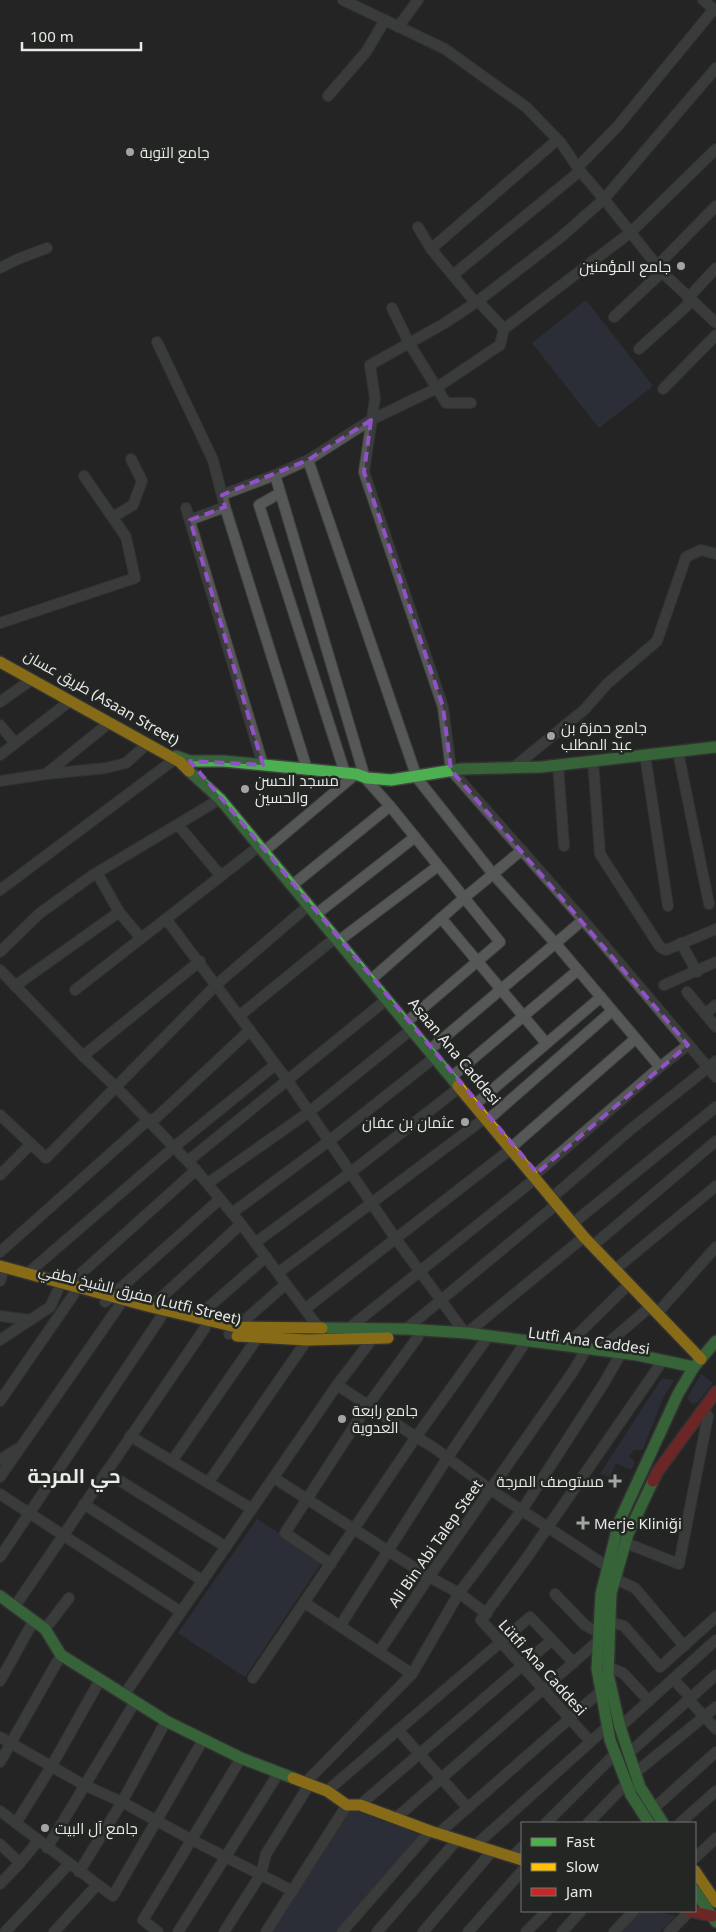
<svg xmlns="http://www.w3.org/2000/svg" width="716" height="1932" font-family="'Noto Sans',Cairo,sans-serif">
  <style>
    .green { fill: #343a4e }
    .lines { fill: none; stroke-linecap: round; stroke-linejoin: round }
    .street-casing { stroke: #414241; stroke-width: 12 }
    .fast-casing { stroke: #414241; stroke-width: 14 }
    .slow-casing { stroke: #414241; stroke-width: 14 }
    .jam-casing { stroke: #414241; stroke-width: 14 }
    .street { stroke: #565857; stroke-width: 10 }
    .fast { stroke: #4caf50; stroke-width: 11 }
    .slow { stroke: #ffc107; stroke-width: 11 }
    .jam { stroke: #c62828; stroke-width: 11 }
    .marked { fill: none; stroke: #9152c7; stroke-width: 4; stroke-dasharray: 10 6; stroke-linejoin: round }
    .poi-dot { fill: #a3a5a3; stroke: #232623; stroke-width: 2 }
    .labels { text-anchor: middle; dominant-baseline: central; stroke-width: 5; stroke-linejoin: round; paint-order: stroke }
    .poi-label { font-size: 15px; fill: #e8eae8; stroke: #232623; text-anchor: start }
    .street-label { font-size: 15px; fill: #e8eae8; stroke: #232623 }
    .district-label { font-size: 20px; font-weight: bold; fill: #e8eae8; stroke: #232623 }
  </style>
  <rect width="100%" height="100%" fill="#242524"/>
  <!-- green -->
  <g class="green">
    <path d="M 586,300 L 653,386 L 599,428 L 532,343 Z"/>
    <path d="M 701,1374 L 713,1383 L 698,1402 L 692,1404 L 687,1398 Z"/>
    <path d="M 662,1378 L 674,1380 L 663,1398 L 643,1449 L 641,1450 L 634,1450 L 629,1456 L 635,1462 L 631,1470 L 616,1463 L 610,1477 L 600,1474 Z"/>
    <path d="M 257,1519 L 322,1562 L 245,1677 L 178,1633 Z"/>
    <path d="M 347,1805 L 421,1834 L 336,1932 L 271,1932 Z"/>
    <path d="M 641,1911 L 653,1911 L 676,1916 L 660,1932 L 622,1932 Z"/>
  </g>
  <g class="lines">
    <defs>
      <g id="street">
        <path d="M 343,0 L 445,49 L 526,107 L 561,143 L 580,171 L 604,199 L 662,272 L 716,323"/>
        <path d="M 703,0 L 716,11"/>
        <path d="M 398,27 L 418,0"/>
        <path d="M 328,96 L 366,52 L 385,20"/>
        <path d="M 578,167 L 617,127 L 714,9"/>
        <path d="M 418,227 L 431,249 L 475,302"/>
        <path d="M 431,249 L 557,140"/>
        <path d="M 657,266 L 716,206"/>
        <path d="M 0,268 L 18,259 L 47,248"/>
        <path d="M 453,275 L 580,171"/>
        <path d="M 688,298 L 716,268"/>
        <path d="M 478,301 L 445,323 L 370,365 L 375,398 L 364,472 L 443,707 L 451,770 L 583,920 L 716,1077"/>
        <path d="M 392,308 L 409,343 L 446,403 L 471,403"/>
        <path d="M 614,317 L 662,272"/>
        <path d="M 504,329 L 478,301 L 561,237 L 604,199 L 716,68"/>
        <path d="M 157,342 L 213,460 L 225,507 L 307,769"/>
        <path d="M 639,349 L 692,301"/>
        <path d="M 663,389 L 716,335"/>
        <path d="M 308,460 L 417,778 L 493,874 L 556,944 L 660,1067"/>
        <path d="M 275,475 L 365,778 L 390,806 L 500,942 L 410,1019"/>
        <path d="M 280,493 L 259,505 L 345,773"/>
        <path d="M 222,495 L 275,475 L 308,460 L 371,420 L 433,390 L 500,345 L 504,329 L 631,232 L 716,149"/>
        <path d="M 186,508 L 263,765"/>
        <path d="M 113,517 L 133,505 L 142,481 L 131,459"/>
        <path d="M 190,520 L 225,507"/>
        <path d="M 0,623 L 135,578 L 126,537 L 84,476"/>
        <path d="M 0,702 L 31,680"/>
        <path d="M 0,725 L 15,743"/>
        <path d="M 678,752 L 709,904"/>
        <path d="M 0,755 L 70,701"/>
        <path d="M 645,755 L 668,906"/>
        <path d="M 593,761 L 600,854 L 660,947 L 666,950 L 716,929"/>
        <path d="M 558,765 L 564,846"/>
        <path d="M 513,768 L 584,710 L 607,684 L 657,641 L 686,557 L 701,550 L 716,554"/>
        <path d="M 46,774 L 109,723"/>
        <path d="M 0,781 L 46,774 L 106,768 L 126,763 L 147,744"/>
        <path d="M 178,825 L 221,876"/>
        <path d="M 268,848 L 356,774"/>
        <path d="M 97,873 L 119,912 L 141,938"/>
        <path d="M 295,883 L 390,806"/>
        <path d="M 0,890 L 175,759"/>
        <path d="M 319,912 L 415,837"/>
        <path d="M 441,918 L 546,1043"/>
        <path d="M 166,919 L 288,1081 L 396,1239 L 465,1333"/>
        <path d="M 341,939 L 438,866"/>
        <path d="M 681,943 L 697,972"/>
        <path d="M 0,952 L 40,913 L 93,875 L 220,799"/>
        <path d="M 0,970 L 83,1056 L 117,1088 L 196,1170 L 241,1224 L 319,1328"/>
        <path d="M 374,977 L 464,898 L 522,850"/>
        <path d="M 664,985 L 716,962"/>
        <path d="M 15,986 L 119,912"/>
        <path d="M 75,990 L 258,847"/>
        <path d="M 687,992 L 716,1027"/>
        <path d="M 705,1014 L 716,1005"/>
        <path d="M 239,1016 L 335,938"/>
        <path d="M 433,1047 L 583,920"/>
        <path d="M 83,1056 L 200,961"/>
        <path d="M 455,1074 L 578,970"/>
        <path d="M 478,1102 L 601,997"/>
        <path d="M 0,1115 L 46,1158 L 216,985 L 308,906"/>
        <path d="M 491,1117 L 612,1011"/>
        <path d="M 514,1145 L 635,1039"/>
        <path d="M 188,1161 L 386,1000"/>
        <path d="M 537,1173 L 660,1067 L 688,1045"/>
        <path d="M 0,1175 L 31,1144"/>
        <path d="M 208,1183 L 309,1112 L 412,1029"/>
        <path d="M 555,1195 L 630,1130 L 716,1061"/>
        <path d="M 232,1213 L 329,1141 L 435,1057"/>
        <path d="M 577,1220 L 716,1107"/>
        <path d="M 255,1243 L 350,1173 L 460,1087"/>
        <path d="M 596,1243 L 716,1141"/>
        <path d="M 0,1252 L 148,1120 L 156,1118 L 250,1030"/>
        <path d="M 618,1267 L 716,1186"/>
        <path d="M 28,1273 L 174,1147 L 275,1065"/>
        <path d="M 278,1273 L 485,1118"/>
        <path d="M 0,1281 L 2,1275"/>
        <path d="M 68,1285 L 196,1170"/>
        <path d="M 105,1302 L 220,1199"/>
        <path d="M 151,1307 L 241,1224"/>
        <path d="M 305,1309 L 511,1149"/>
        <path d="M 660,1310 L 716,1247"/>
        <path d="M 0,1316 L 30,1320"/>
        <path d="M 196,1318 L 266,1257"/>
        <path d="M 348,1329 L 536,1178"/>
        <path d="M 406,1329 L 557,1204"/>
        <path d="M 467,1333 L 584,1237"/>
        <path d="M 229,1334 L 286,1284"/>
        <path d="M 0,1340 L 50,1307 L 58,1290"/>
        <path d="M 567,1345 L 629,1284"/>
        <path d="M 600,1350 L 651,1306"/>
        <path d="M 337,1385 L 416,1437 L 433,1447 L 491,1490 L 608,1567"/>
        <path d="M 0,1401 L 74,1294"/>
        <path d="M 130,1436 L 252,1509"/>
        <path d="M 0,1460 L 17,1449"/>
        <path d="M 172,1461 L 258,1337"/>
        <path d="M 106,1472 L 226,1547"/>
        <path d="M 0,1477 L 119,1306"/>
        <path d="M 274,1478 L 429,1577 L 459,1593 L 487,1614"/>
        <path d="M 208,1483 L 307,1340"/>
        <path d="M 0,1494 L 181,1612"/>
        <path d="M 84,1504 L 203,1581"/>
        <path d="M 626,1543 L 679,1564 L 708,1416 L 702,1410"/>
        <path d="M 0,1557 L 161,1317"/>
        <path d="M 331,1564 L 285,1533 L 368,1405 L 418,1337"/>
        <path d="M 615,1579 L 635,1588 L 684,1646"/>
        <path d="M 555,1594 L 585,1625 L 599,1633"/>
        <path d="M 305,1603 L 412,1674"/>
        <path d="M 15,1606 L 205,1328"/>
        <path d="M 610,1622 L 624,1626 L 660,1667 L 716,1617"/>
        <path d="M 340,1626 L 448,1457 L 523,1346"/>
        <path d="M 45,1629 L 69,1598"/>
        <path d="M 379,1652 L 429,1577 L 572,1373 L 584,1353"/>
        <path d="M 608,1667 L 623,1673 L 649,1701"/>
        <path d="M 253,1678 L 416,1437 L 485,1341"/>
        <path d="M 673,1679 L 690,1697"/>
        <path d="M 0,1681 L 34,1620"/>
        <path d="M 124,1695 L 337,1385 L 373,1338"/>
        <path d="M 688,1699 L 716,1729"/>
        <path d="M 620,1727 L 716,1640"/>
        <path d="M 398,1730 L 468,1808"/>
        <path d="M 0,1737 L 84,1785 L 122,1802 L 192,1840 L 293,1891"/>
        <path d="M 590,1741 L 481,1620 L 528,1556 L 659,1366"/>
        <path d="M 628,1754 L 716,1675"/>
        <path d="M 0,1762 L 61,1655"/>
        <path d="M 635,1773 L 716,1707"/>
        <path d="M 305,1783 L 412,1674 L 459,1593 L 522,1510 L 604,1383 L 619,1357"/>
        <path d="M 327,1791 L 530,1617 L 574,1663"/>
        <path d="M 360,1805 L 552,1640"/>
        <path d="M 653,1809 L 716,1752"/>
        <path d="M 0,1811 L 113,1896 L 203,1740"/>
        <path d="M 396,1818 L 598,1641"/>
        <path d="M 16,1823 L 51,1767 L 100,1680"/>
        <path d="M 546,1823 L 615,1754"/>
        <path d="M 588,1823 L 626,1784"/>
        <path d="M 680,1823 L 716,1791"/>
        <path d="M 439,1833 L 601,1691"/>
        <path d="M 0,1844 L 20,1863"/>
        <path d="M 477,1844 L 607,1727"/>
        <path d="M 47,1848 L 135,1702"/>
        <path d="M 512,1857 L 522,1847"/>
        <path d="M 695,1858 L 716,1838"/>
        <path d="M 79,1872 L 122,1802 L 166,1721"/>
        <path d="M 0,1884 L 20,1863 L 38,1841"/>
        <path d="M 5,1932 L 69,1864"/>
        <path d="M 54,1932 L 97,1885"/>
        <path d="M 158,1932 L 143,1920 L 241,1758"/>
        <path d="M 178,1932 L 278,1774"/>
        <path d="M 224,1932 L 261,1874 L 266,1854 L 309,1785"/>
        <path d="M 266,1932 L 347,1805"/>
        <path d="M 342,1932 L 430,1831"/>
        <path d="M 377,1932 L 458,1839"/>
        <path d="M 423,1932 L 493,1850"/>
        <path d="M 468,1932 L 522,1871"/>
        <path d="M 526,1932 L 547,1911"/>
        <path d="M 562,1932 L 581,1911"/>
        <path d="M 614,1932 L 634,1911"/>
        <path d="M 669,1932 L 690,1911"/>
      </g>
      <g id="fast">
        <path d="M 176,756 L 190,761 L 224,761 L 356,774 L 367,778 L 391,780 L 461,769 L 541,767 L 716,747"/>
        <path d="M 189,771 L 220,799 L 458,1086"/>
        <path d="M 322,1328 L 406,1329 L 467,1333 L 637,1355 L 694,1367"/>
        <path d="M 653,1481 L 628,1534 L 611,1593 L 608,1674 L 620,1727 L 640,1787 L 663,1823"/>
        <path d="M 0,1596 L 45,1629 L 61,1655 L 166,1721 L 241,1758 L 293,1778"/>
        <path d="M 649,1823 L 631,1795 L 610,1740 L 597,1669 L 601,1594 L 619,1522 L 678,1394 L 694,1367 L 716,1341"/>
        <path d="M 695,1891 L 716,1922"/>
      </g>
      <g id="slow">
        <path d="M 0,662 L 180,762 L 189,771"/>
        <path d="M 458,1086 L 584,1237 L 701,1359"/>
        <path d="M 0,1266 L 151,1307 L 236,1327 L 322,1328"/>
        <path d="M 237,1336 L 307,1340 L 388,1338"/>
        <path d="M 293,1778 L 327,1791 L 347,1805 L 360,1805 L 430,1831 L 522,1860"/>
        <path d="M 695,1871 L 716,1902"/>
      </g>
      <g id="jam">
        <path d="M 653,1481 L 658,1471 L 716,1392"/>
        <path d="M 689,1911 L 712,1916"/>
      </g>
    </defs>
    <!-- street casing -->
    <use href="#street" class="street-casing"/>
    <!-- fast casing -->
    <use href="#fast" class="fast-casing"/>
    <!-- slow casing -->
    <use href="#slow" class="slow-casing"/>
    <!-- jam casing -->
    <use href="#jam" class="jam-casing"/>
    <!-- street -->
    <use href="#street" class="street"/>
    <!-- fast -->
    <use href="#fast" class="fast"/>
    <!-- slow -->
    <use href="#slow" class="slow"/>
    <!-- jam -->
    <use href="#jam" class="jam"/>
  </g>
  <!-- marked area -->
  <path d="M0 0H716V1932H0ZM 371,420 L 364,472 L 443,707 L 451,770 L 688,1045 L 537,1173 L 190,761 L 263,765 L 190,520 L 225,507 L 222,495 L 308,460 Z" fill="#242524" fill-opacity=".55" fill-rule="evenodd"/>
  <path class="marked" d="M 371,420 L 364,472 L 443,707 L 451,770 L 688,1045 L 537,1173 L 190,761 L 263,765 L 190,520 L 225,507 L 222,495 L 308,460 Z"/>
  <!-- markers -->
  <g class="poi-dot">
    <circle cx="130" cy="152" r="5"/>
    <circle cx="681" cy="266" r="5"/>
    <circle cx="551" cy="736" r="5"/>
    <circle cx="245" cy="789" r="5"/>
    <circle cx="465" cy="1122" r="5"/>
    <circle cx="342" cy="1419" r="5"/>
    <path d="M612.5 1473.5h5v5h5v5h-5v5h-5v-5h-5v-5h5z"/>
    <path d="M580.5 1515.5h5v5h5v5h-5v5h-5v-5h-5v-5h5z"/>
    <circle cx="45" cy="1828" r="5"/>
  </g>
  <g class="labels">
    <!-- poi labels -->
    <g class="poi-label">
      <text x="140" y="152">جامع التوبة</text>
      <text x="671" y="266" text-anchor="end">جامع المؤمنين</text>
      <text x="561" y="727">جامع حمزة بن<tspan x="561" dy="17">عبد المطلب</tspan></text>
      <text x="255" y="780">مسجد الحسن<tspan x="255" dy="17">والحسين</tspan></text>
      <text x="455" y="1122" text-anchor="end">عثمان بن عفان</text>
      <text x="352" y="1410">جامع رابعة<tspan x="352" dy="17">العدوية</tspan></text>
      <text x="604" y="1481" text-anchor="end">مستوصف المرجة</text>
      <text x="594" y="1523">Merje Kliniği</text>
      <text x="55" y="1828">جامع آل البيت</text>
    </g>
    <!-- street labels -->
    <g class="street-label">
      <text transform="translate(102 697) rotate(30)">طريق عسان (Asaan Street)</text>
      <text transform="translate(455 1051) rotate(50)">Asaan Ana Caddesi</text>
      <text transform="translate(140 1294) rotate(14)">مفرق الشيخ لطفي (Lutfi Street)</text>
      <text transform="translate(589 1340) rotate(8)">Lutfi Ana Caddesi</text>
      <text transform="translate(435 1543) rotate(-55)">Ali Bin Abi Talep Steet</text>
      <text transform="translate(543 1667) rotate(48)">Lütfi Ana Caddesi</text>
    </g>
    <!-- district labels -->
    <g class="district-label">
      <text x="74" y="1475">حي المرجة</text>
    </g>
  </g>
  <!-- legend -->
  <rect x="521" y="1822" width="175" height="90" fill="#232623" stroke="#727472"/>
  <rect x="531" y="1838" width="25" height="8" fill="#4caf50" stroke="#727472"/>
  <text x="566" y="1847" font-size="15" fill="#e8eae8">Fast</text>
  <rect x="531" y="1863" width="25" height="8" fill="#ffc107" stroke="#727472"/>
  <text x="566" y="1872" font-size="15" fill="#e8eae8">Slow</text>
  <rect x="531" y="1888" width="25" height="8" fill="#c62828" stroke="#727472"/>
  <text x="566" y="1897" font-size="15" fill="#e8eae8">Jam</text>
  <!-- scale -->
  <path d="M22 42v8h119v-8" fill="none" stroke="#e8eae8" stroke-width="2.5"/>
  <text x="30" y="42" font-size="15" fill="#e8eae8" stroke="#232623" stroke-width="4" paint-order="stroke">100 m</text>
</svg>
